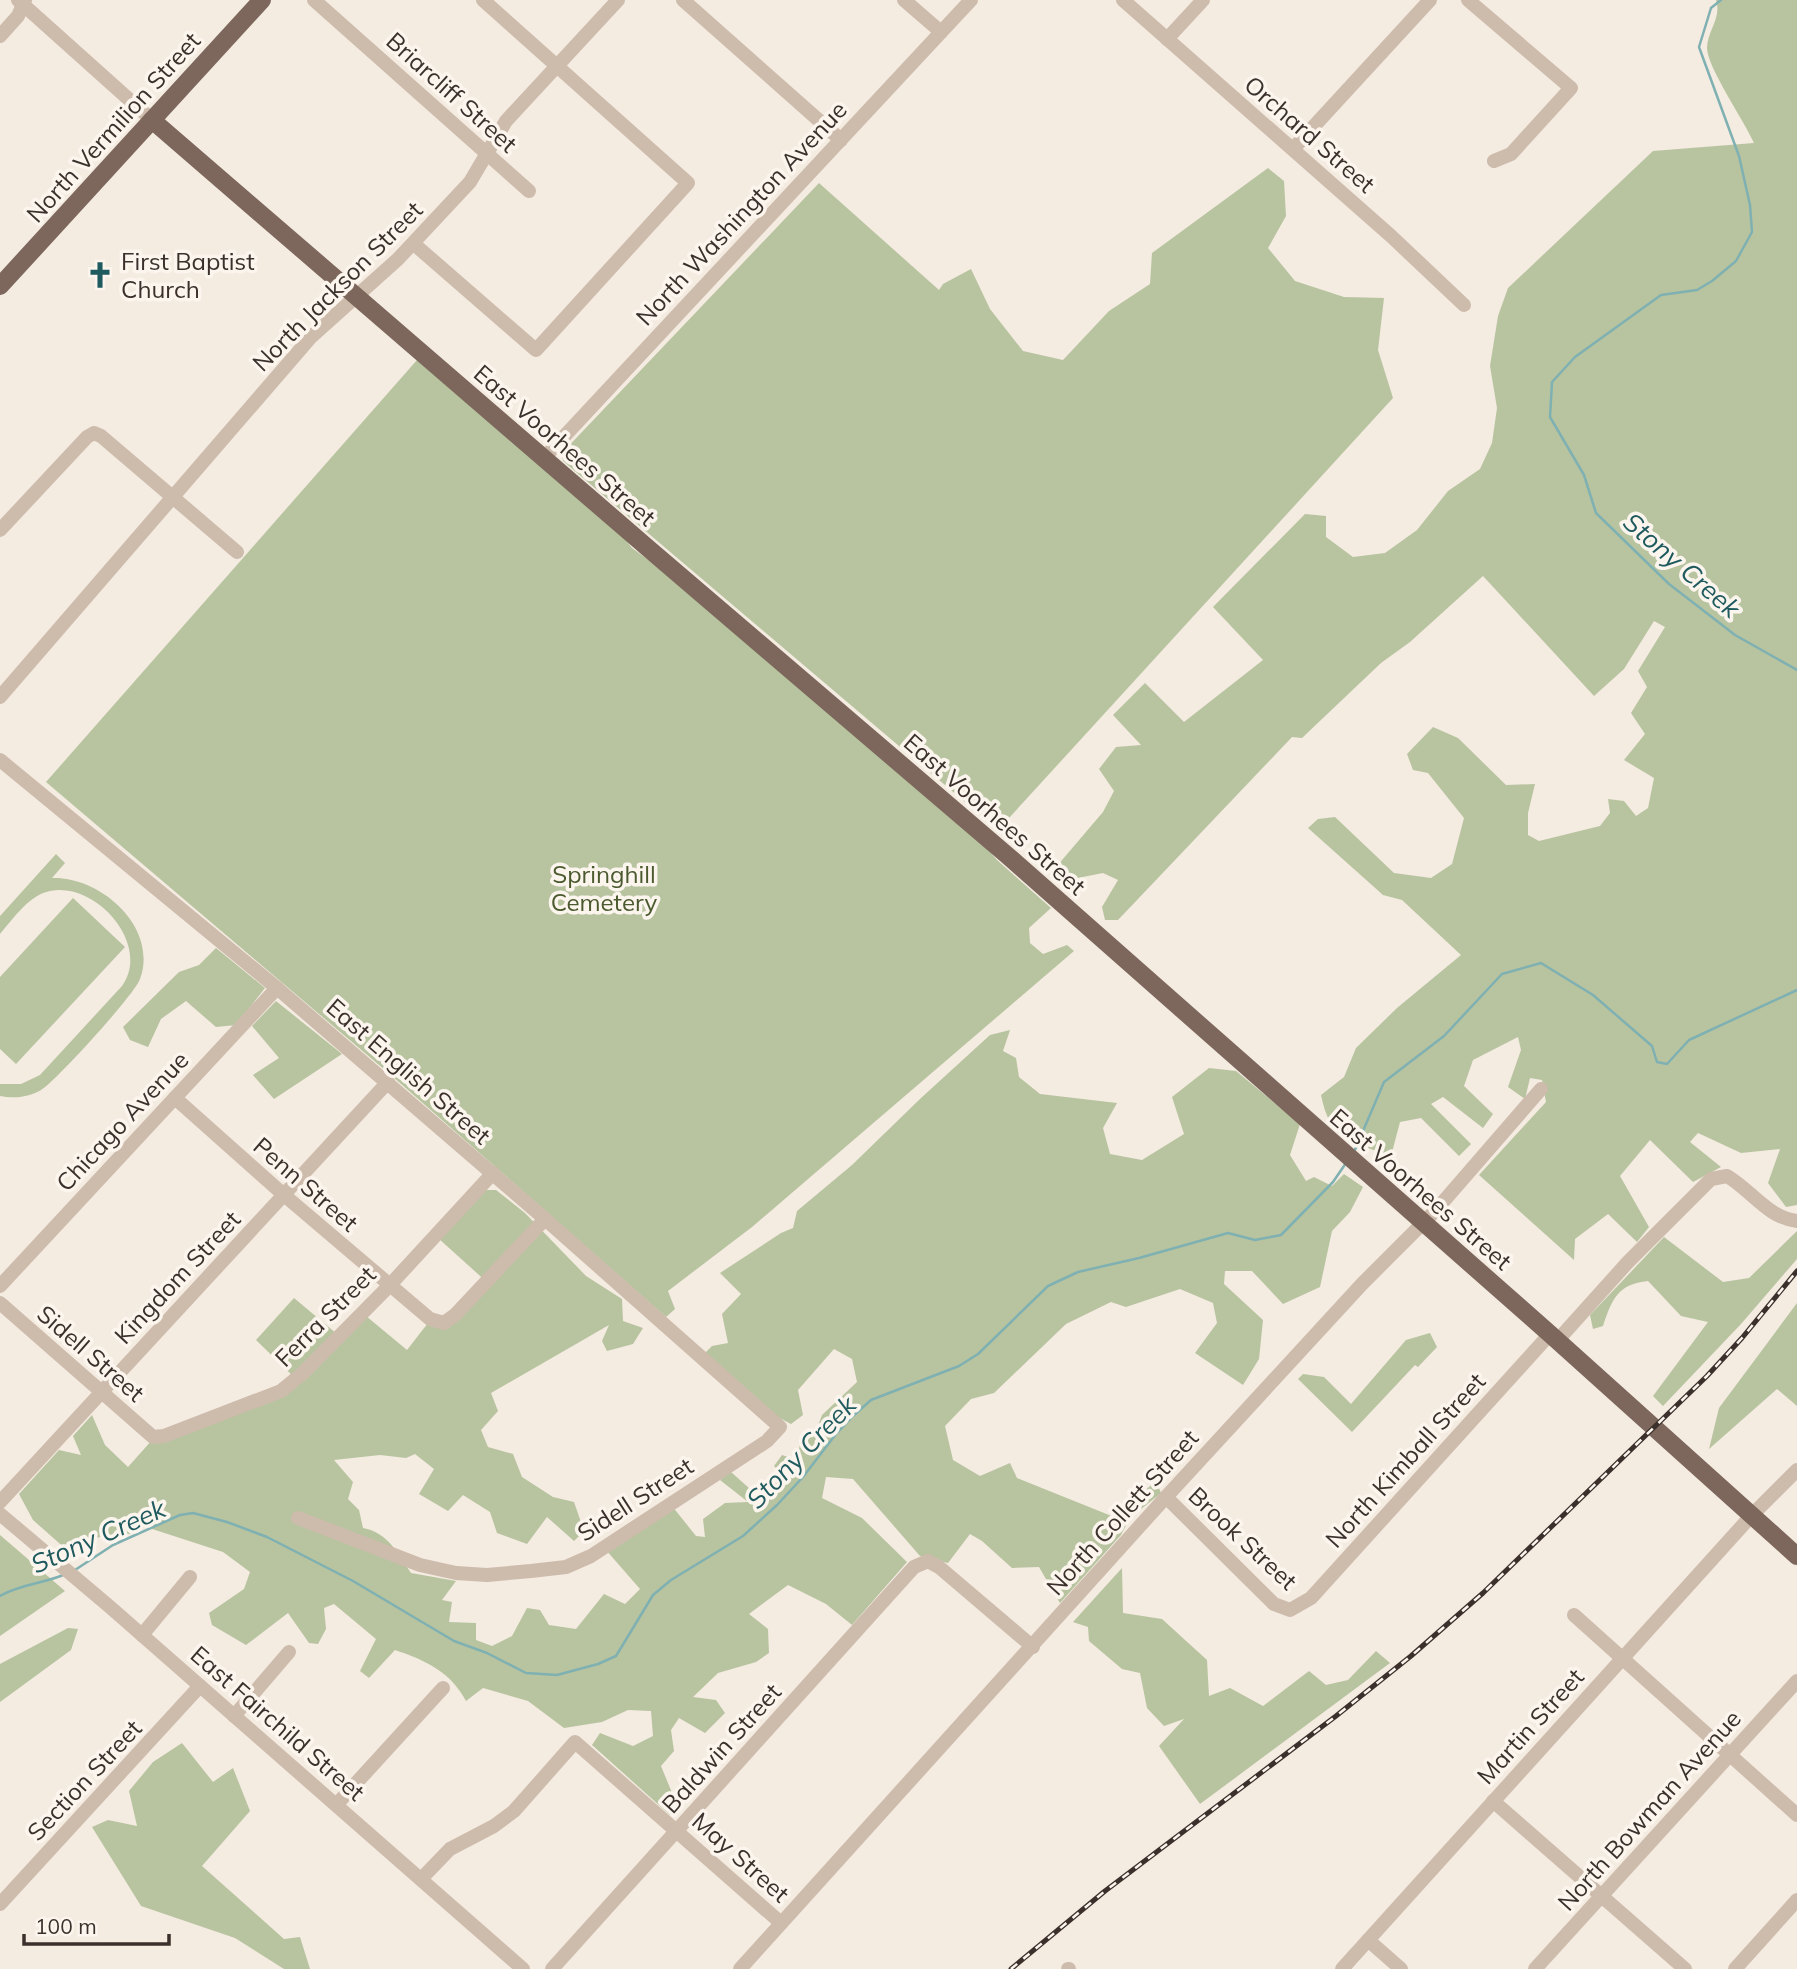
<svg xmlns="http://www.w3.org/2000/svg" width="1797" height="1969" font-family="Mulish,sans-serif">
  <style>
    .green { fill: #b8c4a0 }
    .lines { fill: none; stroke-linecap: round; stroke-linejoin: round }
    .stream { stroke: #7fb0b2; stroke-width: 2.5 }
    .minor { stroke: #cdbbac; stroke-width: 14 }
    .major { stroke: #7d675c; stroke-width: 18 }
    .rail-casing { stroke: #3b302b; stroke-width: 5 }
    .rail { stroke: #fbf5ee; stroke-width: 2.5; stroke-dasharray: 8; stroke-linecap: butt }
    .labels { text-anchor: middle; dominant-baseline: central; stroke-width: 7; stroke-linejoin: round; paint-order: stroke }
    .street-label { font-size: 24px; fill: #3b302b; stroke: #fbf5ee }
    .poi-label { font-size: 24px; fill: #3b302b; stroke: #fbf5ee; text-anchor: start }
    .park-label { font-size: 24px; fill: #4a5a2e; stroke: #fbf5ee }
    .water-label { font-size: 26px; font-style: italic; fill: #1f5a5e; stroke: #fbf5ee }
  </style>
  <rect width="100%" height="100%" fill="#f4ebe1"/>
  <!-- green -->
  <g class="green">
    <path d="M 1716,0 L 1797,0 L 1797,1205 L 1786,1207 L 1768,1183 L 1780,1149 L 1741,1153 L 1698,1133 L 1690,1142 L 1721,1167 L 1693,1182 L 1650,1140 L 1620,1176 L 1649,1227 L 1637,1242 L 1608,1214 L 1575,1239 L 1574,1260 L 1479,1175 L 1546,1102 L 1542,1080 L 1530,1078 L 1525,1099 L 1508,1087 L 1521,1050 L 1518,1037 L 1473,1060 L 1464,1086 L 1493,1114 L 1483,1128 L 1443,1097 L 1431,1104 L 1471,1144 L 1459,1156 L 1421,1118 L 1400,1122 L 1391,1156 C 1352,1142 1330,1141 1321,1095 L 1344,1077 L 1356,1048 L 1397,1008 L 1461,955 L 1402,900 L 1383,895 L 1308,828 L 1318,819 L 1335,817 L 1394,873 L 1431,878 L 1452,864 L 1464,818 L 1428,773 L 1413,770 L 1407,754 L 1433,727 L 1458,738 L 1506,785 L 1535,784 L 1528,813 L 1528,835 L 1539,841 L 1600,826 L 1610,813 L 1608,799 L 1624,801 L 1636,816 L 1648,808 L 1654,778 L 1624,760 L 1645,734 L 1631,713 L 1647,687 L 1638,671 L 1665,627 L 1654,621 L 1624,669 L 1594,696 L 1483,576 L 1410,642 L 1381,663 L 1302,738 L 1292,737 L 1118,920 L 1105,920 L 1102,907 L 1118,880 L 1103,873 L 1062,881 L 1051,873 L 1103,812 L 1114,791 L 1099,769 L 1116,747 L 1141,745 L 1113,715 L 1145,683 L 1184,722 L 1263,660 L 1213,607 L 1305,514 L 1326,516 L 1326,537 L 1353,557 L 1385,553 L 1417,530 L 1448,491 L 1480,469 L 1492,443 L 1497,408 L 1490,366 L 1498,316 L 1508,288 L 1653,151 L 1754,143 C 1745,122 1707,67 1707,48 C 1707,31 1722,18 1716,0 Z"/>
    <path d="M 1268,168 L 1284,181 L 1286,216 L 1268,248 L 1295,281 L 1344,297 L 1384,298 L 1378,350 L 1393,398 L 998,830 L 563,461 L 562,453 L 819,183 L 939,290 L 943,284 L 971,269 L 990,309 L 1023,351 L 1063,360 L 1109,311 L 1150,284 L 1152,253 Z"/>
    <path d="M 417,360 L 622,535 L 632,548 L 669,575 L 985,846 L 997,860 L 1051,908 L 1029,928 L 1030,943 L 1043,954 L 1067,945 L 1074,951 L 752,1227 L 668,1291 L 675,1309 L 666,1317 L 392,1076 L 46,782 Z"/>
    <path d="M 56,854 L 65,863 L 52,878 C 100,876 159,927 140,979 C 135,994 56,1081 41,1090 C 29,1097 14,1099 0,1096 L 0,1084 L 21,1084 L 40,1075 L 122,986 C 153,943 91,875 43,893 C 26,900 12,920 0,934 L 0,916 Z"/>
    <path d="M 73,898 L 125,947 L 16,1064 L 0,1049 L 0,977 Z"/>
    <path d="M 216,948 L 265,988 L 236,1025 L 216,1027 L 186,1001 L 161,1019 L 148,1047 L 130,1040 L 123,1027 L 179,972 L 199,965 Z"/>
    <path d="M 276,1001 L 342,1054 L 274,1099 L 253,1075 L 279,1058 L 252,1026 Z"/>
    <path d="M 1010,1030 L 1003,1051 L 1016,1058 L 1019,1077 L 1040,1094 L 1117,1103 L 1103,1128 L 1110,1154 L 1142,1160 L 1184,1134 L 1172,1097 L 1209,1068 L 1236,1071 L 1300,1124 L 1290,1155 L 1306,1181 L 1314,1177 L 1332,1186 L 1344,1174 L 1363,1187 L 1350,1212 L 1332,1231 L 1320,1287 L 1283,1304 L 1252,1271 L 1225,1271 L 1224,1284 L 1263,1320 L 1259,1359 L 1243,1385 L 1195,1353 L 1217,1323 L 1213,1303 L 1180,1289 L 1126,1307 L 1111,1302 L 1066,1324 L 994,1393 L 971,1399 L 945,1426 L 953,1460 L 980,1476 L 1010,1463 L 1017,1478 L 1114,1517 L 1156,1481 L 1161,1493 L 1130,1518 L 1121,1535 L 1060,1603 L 1039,1567 L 1012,1568 L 982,1541 L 970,1534 L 948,1563 L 920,1556 L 853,1479 L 826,1477 L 822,1498 L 862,1518 L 907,1562 L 852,1625 L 826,1604 L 788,1585 L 749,1614 L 768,1629 L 769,1653 L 756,1662 L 718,1673 L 693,1697 L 716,1700 L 725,1713 L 705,1733 L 679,1718 L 671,1730 L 674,1751 L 661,1766 L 677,1805 L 670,1815 L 592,1745 L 600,1733 L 633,1746 L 653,1736 L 651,1711 L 628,1710 L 602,1722 L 564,1728 L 528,1701 L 483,1688 L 466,1701 C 451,1672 425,1660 395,1650 L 369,1678 L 360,1671 L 376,1639 L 334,1604 L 324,1608 L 326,1629 L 318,1644 L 309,1643 L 288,1613 L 246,1645 L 212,1625 L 209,1613 L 244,1589 L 250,1572 L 223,1552 L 146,1527 L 111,1541 L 104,1535 L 68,1551 L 33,1520 L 19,1494 L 59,1450 L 81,1455 L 73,1436 L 92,1415 L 105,1445 L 128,1467 L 153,1439 L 298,1381 L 256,1340 L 294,1298 L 337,1334 L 366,1316 L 407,1350 L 428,1323 L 452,1325 L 489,1284 L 438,1238 L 481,1190 L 496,1190 L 525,1213 L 586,1276 L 622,1299 L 623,1321 L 643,1328 L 633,1344 L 607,1351 L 602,1341 L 609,1325 L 491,1393 L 498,1411 L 481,1430 L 488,1447 L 513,1454 L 522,1477 L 553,1497 L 574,1502 L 584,1531 L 574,1541 L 547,1517 L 527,1544 L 497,1533 L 490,1512 L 463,1495 L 448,1511 L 419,1494 L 434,1469 L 415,1454 L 406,1458 L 380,1455 L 334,1460 L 353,1482 L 348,1499 L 359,1510 L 363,1528 C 387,1532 398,1553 411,1573 L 456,1581 L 442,1600 L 452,1602 L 449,1622 L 476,1623 L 476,1640 L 492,1646 L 512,1636 L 527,1608 L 540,1610 L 549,1625 L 576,1629 L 604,1594 L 625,1604 L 640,1589 L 606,1550 L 672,1506 L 696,1536 L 705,1537 L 703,1519 L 725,1503 L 748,1502 L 720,1480 L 731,1472 L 759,1497 L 784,1476 L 774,1466 L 782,1455 L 797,1460 L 800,1444 L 818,1426 L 822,1415 L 857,1382 L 852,1359 L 834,1349 L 798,1390 L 803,1415 L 791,1424 L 774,1415 L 704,1354 L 712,1346 L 728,1343 L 722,1314 L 741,1294 L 720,1273 L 781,1233 L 793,1228 L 797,1211 L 852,1165 L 921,1098 L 990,1035 Z"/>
    <path d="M 1797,1231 L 1797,1259 L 1741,1324 L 1663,1406 L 1653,1396 L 1708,1322 L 1681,1316 L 1648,1281 C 1618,1284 1612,1299 1603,1326 L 1593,1329 L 1590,1315 L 1664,1237 L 1723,1282 L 1749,1278 Z"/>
    <path d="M 1797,1303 L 1797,1406 L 1777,1389 L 1709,1449 L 1719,1408 Z"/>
    <path d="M 1430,1333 L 1437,1347 L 1418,1367 L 1415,1365 L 1352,1432 L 1298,1379 L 1303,1374 L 1324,1377 L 1351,1404 L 1406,1340 Z"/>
    <path d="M 0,1535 L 65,1591 L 0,1636 Z"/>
    <path d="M 1122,1568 L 1123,1613 L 1162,1619 L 1207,1660 L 1209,1696 L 1230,1688 L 1263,1706 L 1309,1671 L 1326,1685 L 1348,1680 L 1376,1651 L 1390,1663 L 1200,1804 L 1159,1746 L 1184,1719 L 1164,1726 L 1147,1708 L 1140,1673 L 1122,1669 L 1089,1641 L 1088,1627 L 1073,1622 Z"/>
    <path d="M 68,1628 L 78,1629 L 71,1650 L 0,1702 L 0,1664 Z"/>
    <path d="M 182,1743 L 213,1782 L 233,1768 L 250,1811 L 202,1866 L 284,1939 L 300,1937 L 310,1969 L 284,1969 L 235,1938 L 141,1906 L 92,1827 L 108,1820 L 137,1826 L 129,1791 L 153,1762 Z"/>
  </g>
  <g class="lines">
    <!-- stream -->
    <g class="stream">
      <path d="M 1721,0 L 1711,8 L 1699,47 L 1739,156 L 1750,205 L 1752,232 L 1736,261 L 1712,281 L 1697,290 L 1661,295 L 1575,357 L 1552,382 L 1550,417 L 1584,475 L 1596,513 L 1669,584 L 1735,635 L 1797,670"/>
      <path d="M 1354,1152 L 1384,1082 L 1444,1036 L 1502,974 L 1541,963 L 1593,995 L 1652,1046 L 1657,1062 L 1667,1064 L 1689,1040 L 1797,990"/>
      <path d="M 75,1570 L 113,1545 L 180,1515 L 193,1513 L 227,1522 L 267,1537 L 353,1581 L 454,1641 L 487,1653 L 526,1673 L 557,1675 L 598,1664 L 616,1656 L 653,1595 L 671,1580 L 743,1536 L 777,1505 L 803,1477 L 836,1434 L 853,1416 L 871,1400 L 959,1366 L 978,1354 L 1048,1286 L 1078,1272 L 1139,1258 L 1228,1233 L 1255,1240 L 1281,1235 L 1333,1182 L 1346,1163"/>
      <path d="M 0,1596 C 20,1584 42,1584 63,1575"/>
    </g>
    <!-- minor -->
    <g class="minor">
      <path d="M 18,0 L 152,120"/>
      <path d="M 314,0 L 529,191"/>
      <path d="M 683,0 L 841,140"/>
      <path d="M 904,0 L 941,32"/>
      <path d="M 1123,0 L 1391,236 L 1464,305"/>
      <path d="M 1468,0 L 1571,88 L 1511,154 L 1494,161"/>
      <path d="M 0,36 L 18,16 L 25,0"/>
      <path d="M 1167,39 L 1203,0"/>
      <path d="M 1293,149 L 1430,0"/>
      <path d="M 414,244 L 536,350 L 688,183 L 483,0"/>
      <path d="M 544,458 L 971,0"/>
      <path d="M 0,530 L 87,437 L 94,433 L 101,436 L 237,552"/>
      <path d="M 0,697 L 311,337 L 398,259 L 470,182 L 506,121 L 618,0"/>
      <path d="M 0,760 L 277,988 L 545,1219 L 780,1427 L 767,1441 L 591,1556 L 566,1567 L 531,1571 L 487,1575 L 456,1573 L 420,1565 L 298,1518"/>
      <path d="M 175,1098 L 284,1195 L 430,1319 L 444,1323 L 455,1315 L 545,1219"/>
      <path d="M 0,1286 L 277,988"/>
      <path d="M 0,1303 L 153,1437 L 164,1436 L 281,1391 L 303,1373 L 389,1286 L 493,1173"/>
      <path d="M 1557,1341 L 1628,1262 L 1711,1179 L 1727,1176 C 1751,1190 1768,1218 1797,1221"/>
      <path d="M 1166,1497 L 1274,1604 L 1290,1610 L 1311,1598 L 1550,1334"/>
      <path d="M 0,1502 L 388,1082"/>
      <path d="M 0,1514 L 110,1607 L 523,1969"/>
      <path d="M 1574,1615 L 1797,1815"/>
      <path d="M 142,1635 L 190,1577"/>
      <path d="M 234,1716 L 289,1652"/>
      <path d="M 1493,1801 L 1685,1969"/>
      <path d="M 337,1804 L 443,1688"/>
      <path d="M 421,1879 L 450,1849 L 494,1826 L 514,1811 L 575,1742 L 781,1923"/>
      <path d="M 0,1904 L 200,1686"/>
      <path d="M 1368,1940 L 1401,1969"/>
      <path d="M 552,1969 L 914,1567 L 928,1561 L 939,1567 L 1033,1647"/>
      <path d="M 740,1969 L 1166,1497 L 1362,1284 L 1436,1210 L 1541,1089"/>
      <path d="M 1068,1969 L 1069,1969"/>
      <path d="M 1342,1969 L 1752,1515 L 1797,1470"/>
      <path d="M 1535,1969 L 1797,1681"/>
      <path d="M 1735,1969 L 1797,1900"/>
    </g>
    <!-- major -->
    <g class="major">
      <path d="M 152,120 L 649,549 L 1008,856 L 1550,1334 L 1797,1556"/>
      <path d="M 0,286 L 262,0"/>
    </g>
    <defs>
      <path id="rail" d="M 1011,1969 L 1105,1891 L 1336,1716 L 1411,1656 L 1483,1593 L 1707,1376 L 1742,1338 L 1797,1271"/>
    </defs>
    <!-- rail casing -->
    <use href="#rail" class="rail-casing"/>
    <!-- rail -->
    <use href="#rail" class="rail"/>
  </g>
  <!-- icons -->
  <defs>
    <symbol id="church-bare" viewBox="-9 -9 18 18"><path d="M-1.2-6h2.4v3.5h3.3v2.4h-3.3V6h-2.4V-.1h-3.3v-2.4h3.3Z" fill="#1f5a5e" stroke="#fbf5ee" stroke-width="2.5" paint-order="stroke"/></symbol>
  </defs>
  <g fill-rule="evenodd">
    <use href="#church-bare" x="81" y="256" width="38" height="38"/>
  </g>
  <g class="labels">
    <!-- street labels -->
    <g class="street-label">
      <text transform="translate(452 92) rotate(42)">Briarcliff Street</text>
      <text transform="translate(113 127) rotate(-48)">North Vermilion Street</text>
      <text transform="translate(1310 134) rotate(41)">Orchard Street</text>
      <text transform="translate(741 213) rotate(-47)">North Washington Avenue</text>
      <text transform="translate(337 286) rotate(-45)">North Jackson Street</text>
      <text transform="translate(565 445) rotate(41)">East Voorhees Street</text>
      <text transform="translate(995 814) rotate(41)">East Voorhees Street</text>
      <text transform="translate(409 1071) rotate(41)">East English Street</text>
      <text transform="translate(122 1121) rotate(-47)">Chicago Avenue</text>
      <text transform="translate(306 1184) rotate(41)">Penn Street</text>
      <text transform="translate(1421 1189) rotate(41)">East Voorhees Street</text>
      <text transform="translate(177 1277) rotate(-47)">Kingdom Street</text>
      <text transform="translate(325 1316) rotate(-45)">Ferra Street</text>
      <text transform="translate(91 1353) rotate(41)">Sidell Street</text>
      <text transform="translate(1405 1460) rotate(-48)">North Kimball Street</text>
      <text transform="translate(635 1499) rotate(-33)">Sidell Street</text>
      <text transform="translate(1122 1512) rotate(-48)">North Collett Street</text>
      <text transform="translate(1243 1538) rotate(43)">Brook Street</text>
      <text transform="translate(278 1723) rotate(41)">East Fairchild Street</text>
      <text transform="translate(1530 1726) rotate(-48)">Martin Street</text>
      <text transform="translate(721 1748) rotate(-48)">Baldwin Street</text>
      <text transform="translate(84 1780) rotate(-47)">Section Street</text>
      <text transform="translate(1649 1810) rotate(-48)">North Bowman Avenue</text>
      <text transform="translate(741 1857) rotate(42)">May Street</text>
    </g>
    <!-- poi labels -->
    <g class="poi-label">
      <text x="121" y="261">First Baptist<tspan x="121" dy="28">Church</tspan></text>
    </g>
    <!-- park labels -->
    <g class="park-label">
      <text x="604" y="874">Springhill<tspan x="604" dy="28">Cemetery</tspan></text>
    </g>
    <!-- water labels -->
    <g class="water-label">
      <text transform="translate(1682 565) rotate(41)">Stony Creek</text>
      <text transform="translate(801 1452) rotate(-46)">Stony Creek</text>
      <text transform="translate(98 1536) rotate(-24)">Stony Creek</text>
    </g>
  </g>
  <!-- scale -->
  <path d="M24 1934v10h145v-10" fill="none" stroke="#3b302b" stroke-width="3.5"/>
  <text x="35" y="1934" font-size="21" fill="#3b302b" stroke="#fbf5ee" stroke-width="5" paint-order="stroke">100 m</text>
</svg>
